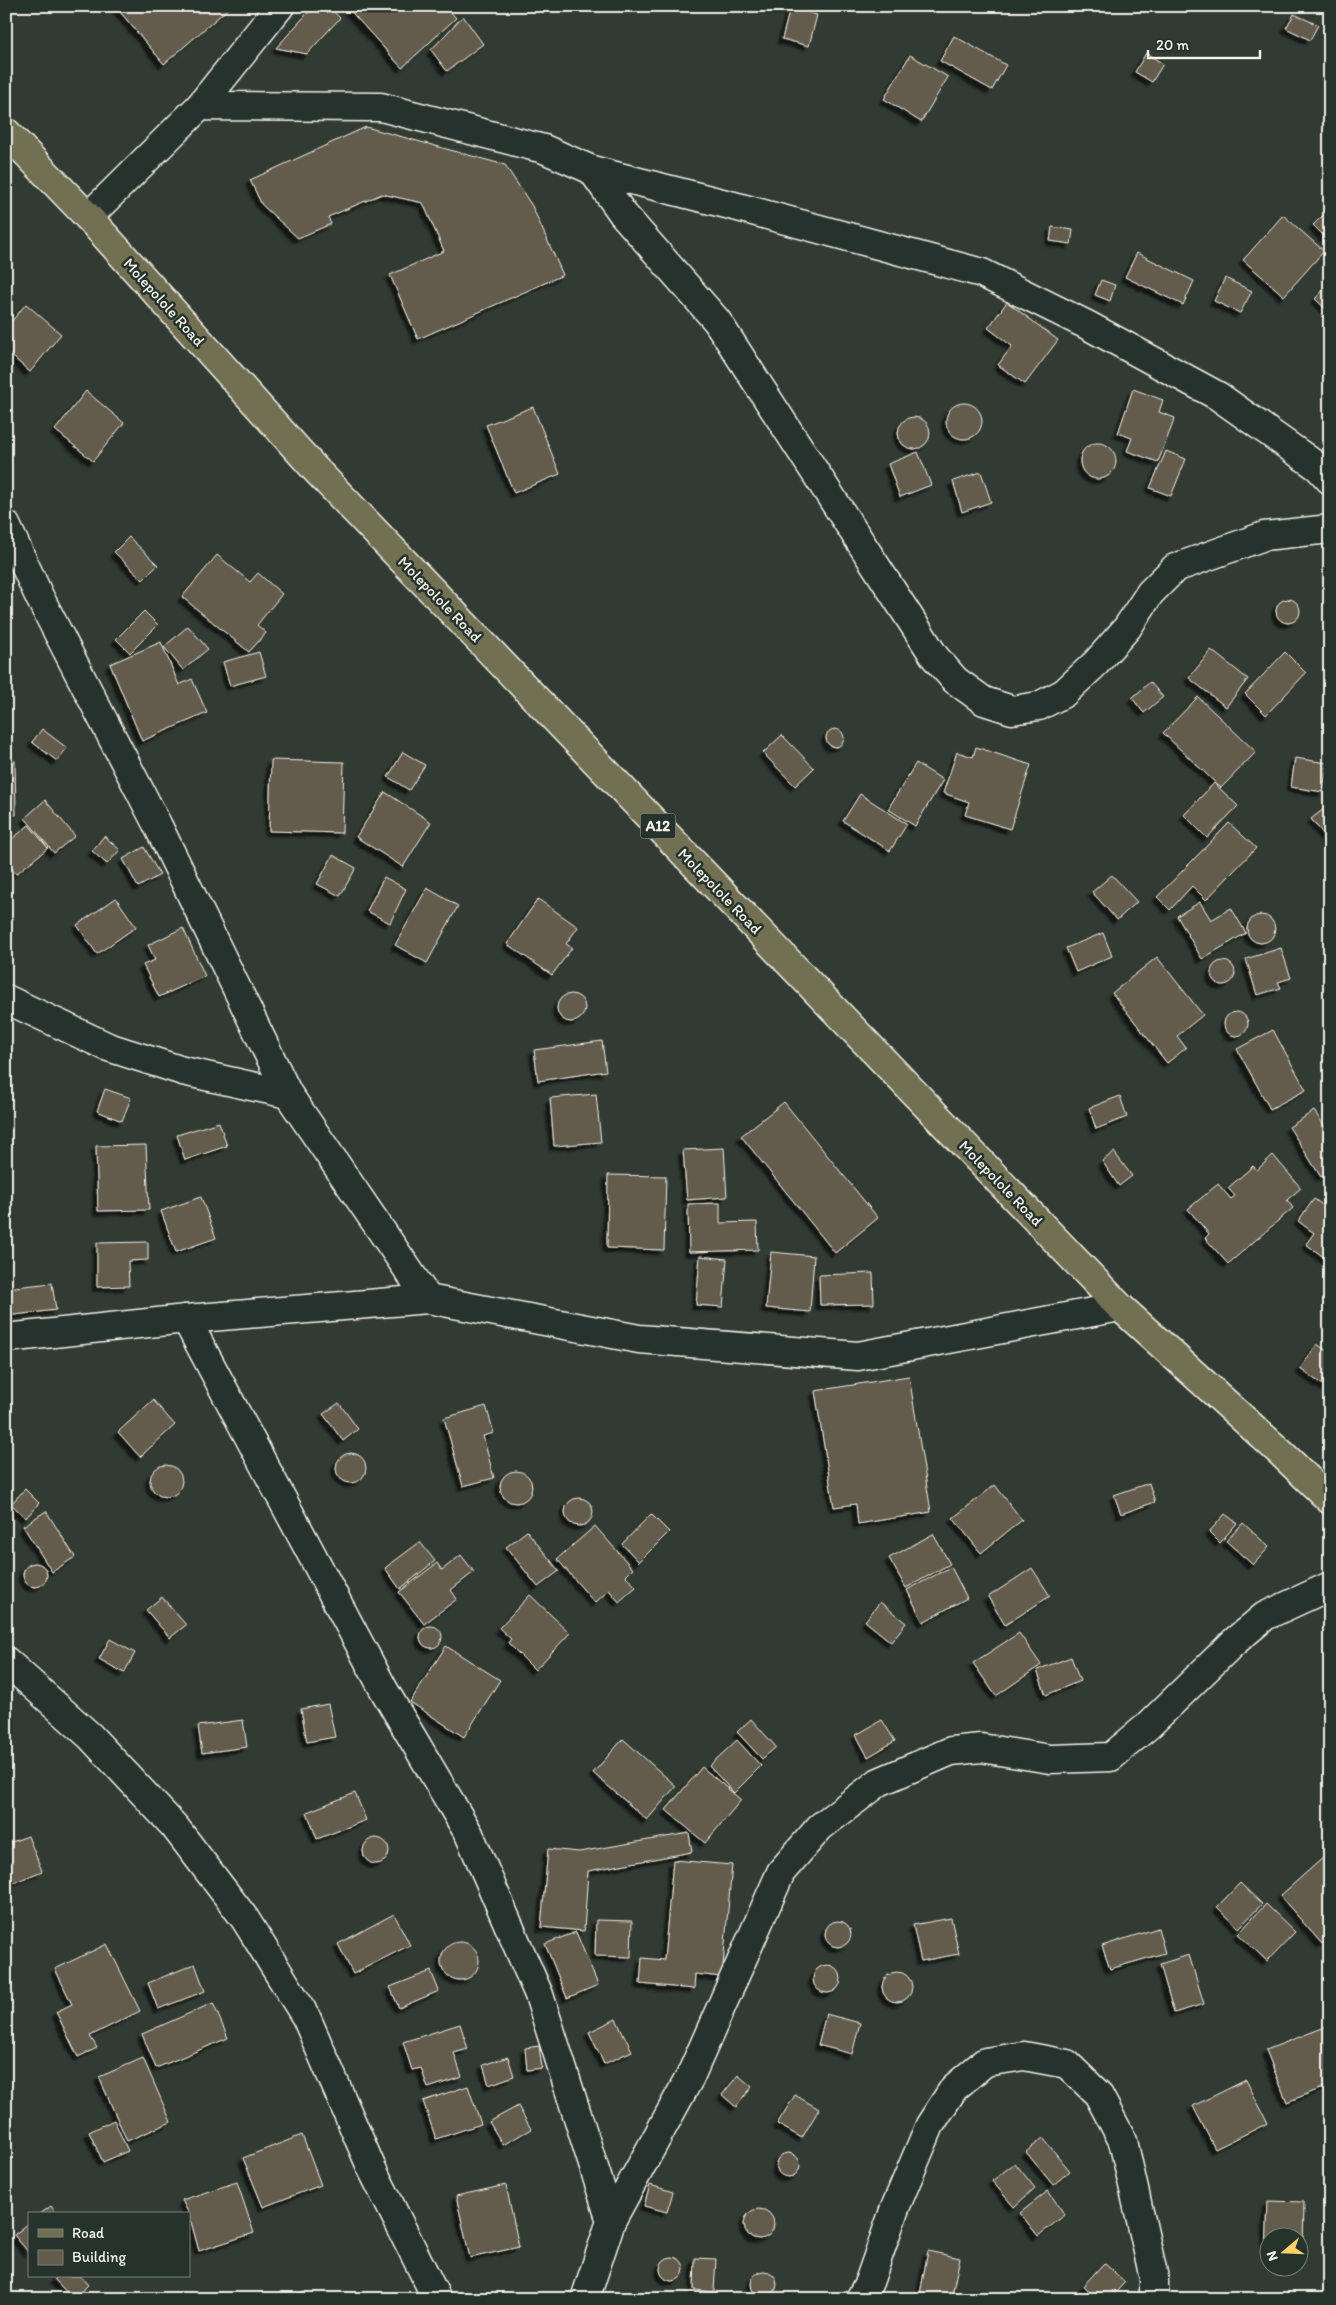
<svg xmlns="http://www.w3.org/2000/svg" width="1336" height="2305" font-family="Itim,sans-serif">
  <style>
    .building { fill: #645c4d; stroke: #f4f1e8; filter: url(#shadow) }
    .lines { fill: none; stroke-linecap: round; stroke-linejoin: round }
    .minor-casing { stroke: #f4f1e8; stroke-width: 31 }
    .major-casing { stroke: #f4f1e8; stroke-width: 31 }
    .minor { stroke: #26332d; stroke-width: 28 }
    .major { stroke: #716f52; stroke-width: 28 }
    .labels { text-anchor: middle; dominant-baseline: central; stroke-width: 5; stroke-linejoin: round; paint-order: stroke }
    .shield { fill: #26332d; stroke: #b6b8b0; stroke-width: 1 }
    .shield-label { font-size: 15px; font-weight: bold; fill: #f4f1e8 }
    .street-label { font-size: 16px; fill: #f4f1e8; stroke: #26332d }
  </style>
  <defs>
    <filter id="shadow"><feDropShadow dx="-4.5" dy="4.5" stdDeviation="1" flood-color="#0009"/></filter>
  </defs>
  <rect width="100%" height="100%" fill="#323b33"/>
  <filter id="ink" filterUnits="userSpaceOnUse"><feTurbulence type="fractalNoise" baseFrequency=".02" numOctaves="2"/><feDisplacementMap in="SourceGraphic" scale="10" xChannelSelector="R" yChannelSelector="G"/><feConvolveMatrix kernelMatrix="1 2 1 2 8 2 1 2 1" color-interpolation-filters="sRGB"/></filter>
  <g filter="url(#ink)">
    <!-- building -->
    <g class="building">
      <path d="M 115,6 L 229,6 L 230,7 L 164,64 Z"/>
      <path d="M 314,6 L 328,6 L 340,18 L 307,54 L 276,48 Z"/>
      <path d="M 346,6 L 445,6 L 456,18 L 402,68 Z"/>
      <path d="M 790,8 L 817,15 L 809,46 L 782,39 Z"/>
      <path d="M 1294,14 L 1318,25 L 1310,40 L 1286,28 Z"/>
      <path d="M 463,16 L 483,44 L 447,71 L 431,50 Z"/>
      <path d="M 954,36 L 1006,65 L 992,90 L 940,61 Z"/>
      <path d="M 1146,53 L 1163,64 L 1152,82 L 1135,72 Z"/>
      <path d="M 910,55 L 948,77 L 921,122 L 884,99 Z"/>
      <path d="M 366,127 L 505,165 L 532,206 L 563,275 L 418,339 L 390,275 L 444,251 L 423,203 L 382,194 L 328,217 L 331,224 L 298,238 L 262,205 L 250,180 Z"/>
      <path d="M 1330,208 L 1330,242 L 1313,225 Z"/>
      <path d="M 1283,215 L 1324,251 L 1284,296 L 1243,260 Z"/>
      <path d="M 1052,227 L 1073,230 L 1071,244 L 1050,241 Z"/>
      <path d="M 1137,253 L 1194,281 L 1183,305 L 1125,277 Z"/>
      <path d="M 1225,278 L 1252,291 L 1240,313 L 1214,301 Z"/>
      <path d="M 1101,280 L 1115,285 L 1110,301 L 1095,295 Z"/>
      <path d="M 1330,282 L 1330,313 L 1315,299 Z"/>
      <path d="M 1007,302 L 1058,340 L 1025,384 L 998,365 L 1012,346 L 988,328 Z"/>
      <path d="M 26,304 L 61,334 L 30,372 L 6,351 L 6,328 Z"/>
      <path d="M 1133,389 L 1163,400 L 1159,412 L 1175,418 L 1158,462 L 1127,451 L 1132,438 L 1118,433 Z"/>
      <path d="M 86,391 L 124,423 L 93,461 L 55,430 Z"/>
      <circle cx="964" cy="421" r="18"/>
      <path d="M 533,407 L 560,474 L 514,493 L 486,425 Z"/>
      <circle cx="914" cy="433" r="16"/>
      <circle cx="1098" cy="461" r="18"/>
      <path d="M 1166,451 L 1186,459 L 1171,496 L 1150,488 Z"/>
      <path d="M 918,452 L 931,485 L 900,497 L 888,464 Z"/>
      <path d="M 981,472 L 991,502 L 962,512 L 953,481 Z"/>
      <path d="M 129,537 L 158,565 L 143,580 L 114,552 Z"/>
      <path d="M 217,555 L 250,582 L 258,573 L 282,594 L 257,625 L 266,633 L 249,652 L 182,597 Z"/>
      <circle cx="1288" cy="611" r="12"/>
      <path d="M 144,611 L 158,625 L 130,653 L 116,639 Z"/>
      <path d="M 188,626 L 208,649 L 183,670 L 164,647 Z"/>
      <path d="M 161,642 L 179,685 L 192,679 L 207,713 L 142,741 L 110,664 Z"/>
      <path d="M 1211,650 L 1248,679 L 1226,707 L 1189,678 Z"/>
      <path d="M 259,652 L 266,676 L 230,686 L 223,662 Z"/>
      <path d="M 1285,652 L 1306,673 L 1266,715 L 1245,694 Z"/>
      <path d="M 1150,682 L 1163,697 L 1144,713 L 1132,698 Z"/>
      <path d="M 1198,697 L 1256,752 L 1221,788 L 1163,733 Z"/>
      <circle cx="835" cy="738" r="9"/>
      <path d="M 42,729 L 67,748 L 57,761 L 32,742 Z"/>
      <path d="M 782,735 L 814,768 L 795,786 L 763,753 Z"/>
      <path d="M 976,747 L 1031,765 L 1010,829 L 965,815 L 969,802 L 943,793 L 957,752 L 973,757 Z"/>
      <path d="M 403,752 L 425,765 L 409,790 L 388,777 Z"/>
      <path d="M 1295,758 L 1327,763 L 1323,792 L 1291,787 Z"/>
      <path d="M 271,760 L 344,762 L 342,833 L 269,831 Z"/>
      <path d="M 6,761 L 15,761 L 16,815 L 6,815 Z"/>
      <path d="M 916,763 L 943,780 L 915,826 L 888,809 Z"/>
      <path d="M 1214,783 L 1238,806 L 1207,838 L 1184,815 Z"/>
      <path d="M 385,792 L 431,822 L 403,867 L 356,837 Z"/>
      <path d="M 860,794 L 907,824 L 890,851 L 843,821 Z"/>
      <path d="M 45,800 L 75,836 L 54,853 L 25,818 Z"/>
      <path d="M 1330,804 L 1330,842 L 1311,819 Z"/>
      <path d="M 1229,823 L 1256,848 L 1206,900 L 1192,886 L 1170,910 L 1157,897 Z"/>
      <path d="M 29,825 L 48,848 L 16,874 L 6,861 L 6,844 Z"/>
      <path d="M 104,836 L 120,850 L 107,864 L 92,851 Z"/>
      <path d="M 144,847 L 160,875 L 138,887 L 123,859 Z"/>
      <path d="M 333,855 L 356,868 L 340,896 L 317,884 Z"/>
      <path d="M 1112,875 L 1137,902 L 1117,920 L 1092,892 Z"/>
      <path d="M 384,877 L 406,889 L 390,923 L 367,911 Z"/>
      <path d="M 427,888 L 458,906 L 427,963 L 395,945 Z"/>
      <path d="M 116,898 L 136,927 L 97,954 L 77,925 Z"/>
      <path d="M 538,899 L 578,927 L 566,944 L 572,948 L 552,975 L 507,944 Z"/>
      <path d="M 1200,902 L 1211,920 L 1231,908 L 1246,933 L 1202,959 L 1177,916 Z"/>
      <circle cx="1261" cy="929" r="14"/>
      <path d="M 183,928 L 205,976 L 159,997 L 143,965 L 155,960 L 148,945 Z"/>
      <path d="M 1103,933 L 1112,956 L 1076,972 L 1066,948 Z"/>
      <path d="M 1281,948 L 1291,978 L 1278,982 L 1281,988 L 1257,995 L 1246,959 Z"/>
      <path d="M 1157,957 L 1203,1015 L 1177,1036 L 1186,1048 L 1167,1063 L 1112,993 Z"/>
      <circle cx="1223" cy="973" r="12"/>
      <circle cx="571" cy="1008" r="14"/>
      <circle cx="1236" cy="1024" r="12"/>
      <path d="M 1273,1030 L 1306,1090 L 1270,1109 L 1237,1049 Z"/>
      <path d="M 602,1041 L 606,1071 L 538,1081 L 534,1050 Z"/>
      <path d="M 105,1089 L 131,1098 L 122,1121 L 97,1111 Z"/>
      <path d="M 596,1094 L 601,1142 L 554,1146 L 550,1098 Z"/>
      <path d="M 1120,1096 L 1127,1117 L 1096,1129 L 1089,1108 Z"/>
      <path d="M 784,1102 L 878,1218 L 835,1253 L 741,1136 Z"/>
      <path d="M 1314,1111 L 1330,1134 L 1330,1171 L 1321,1177 L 1289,1127 Z"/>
      <path d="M 219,1122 L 227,1146 L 185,1160 L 177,1135 Z"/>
      <path d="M 146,1145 L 149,1210 L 98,1211 L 96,1146 Z"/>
      <path d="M 724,1148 L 727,1197 L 687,1200 L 683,1150 Z"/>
      <path d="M 1114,1152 L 1132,1176 L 1119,1186 L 1102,1161 Z"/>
      <path d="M 1273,1155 L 1301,1188 L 1287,1200 L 1293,1208 L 1228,1264 L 1205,1238 L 1209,1234 L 1188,1209 L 1218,1184 L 1231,1199 L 1235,1196 L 1228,1188 L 1253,1166 L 1257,1170 Z"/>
      <path d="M 608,1175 L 666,1176 L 664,1250 L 607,1248 Z"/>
      <path d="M 201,1197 L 216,1238 L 176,1252 L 161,1211 Z"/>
      <path d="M 1314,1199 L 1330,1210 L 1329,1261 L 1306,1244 L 1314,1233 L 1298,1221 Z"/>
      <path d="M 720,1203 L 720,1223 L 757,1222 L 758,1250 L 689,1252 L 688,1204 Z"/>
      <path d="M 148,1242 L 148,1260 L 128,1261 L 129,1286 L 97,1287 L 97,1243 Z"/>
      <path d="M 771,1252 L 814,1256 L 810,1312 L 766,1308 Z"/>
      <path d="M 700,1256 L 727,1259 L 723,1307 L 696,1305 Z"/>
      <path d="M 873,1273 L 874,1304 L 820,1305 L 819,1275 Z"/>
      <path d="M 52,1283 L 56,1310 L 6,1316 L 6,1288 Z"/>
      <path d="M 1317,1344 L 1330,1353 L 1330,1381 L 1326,1387 L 1300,1369 Z"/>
      <path d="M 909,1376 L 931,1512 L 858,1524 L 856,1504 L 834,1507 L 815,1391 Z"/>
      <path d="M 153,1400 L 175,1425 L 140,1457 L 118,1432 Z"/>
      <path d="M 339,1403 L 358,1429 L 343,1441 L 323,1414 Z"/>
      <path d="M 486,1406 L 494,1433 L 483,1436 L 494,1478 L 463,1486 L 444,1418 Z"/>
      <circle cx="351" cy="1468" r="15"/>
      <circle cx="166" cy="1481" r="16"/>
      <circle cx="516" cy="1487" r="16"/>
      <path d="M 1149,1483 L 1155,1502 L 1121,1514 L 1114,1495 Z"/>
      <path d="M 995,1485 L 1022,1520 L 981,1553 L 953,1518 Z"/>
      <path d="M 25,1489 L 39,1503 L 26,1518 L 11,1504 Z"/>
      <circle cx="579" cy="1512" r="14"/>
      <path d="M 46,1511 L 75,1557 L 52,1572 L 23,1526 Z"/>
      <path d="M 651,1514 L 669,1532 L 639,1562 L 622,1544 Z"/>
      <path d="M 1225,1514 L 1237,1523 L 1220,1543 L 1209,1532 Z"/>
      <path d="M 1243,1523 L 1269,1547 L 1253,1565 L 1226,1541 Z"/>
      <path d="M 595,1526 L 633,1569 L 626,1576 L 636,1587 L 619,1602 L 609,1590 L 595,1603 L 557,1559 Z"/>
      <path d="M 527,1531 L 559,1571 L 538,1587 L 506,1547 Z"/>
      <path d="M 933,1534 L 950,1564 L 906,1588 L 889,1558 Z"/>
      <path d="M 420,1542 L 435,1561 L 400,1589 L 385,1568 Z"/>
      <path d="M 461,1555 L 474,1572 L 451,1590 L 457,1599 L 424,1624 L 399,1592 L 437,1563 L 442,1570 Z"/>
      <circle cx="35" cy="1575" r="12"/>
      <path d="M 951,1567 L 967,1598 L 923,1622 L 907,1590 Z"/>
      <path d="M 1032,1568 L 1050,1596 L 1005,1625 L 988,1597 Z"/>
      <path d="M 530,1595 L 570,1633 L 535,1670 L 508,1643 L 511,1639 L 499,1628 Z"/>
      <path d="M 162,1597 L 186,1625 L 170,1638 L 146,1610 Z"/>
      <path d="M 880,1602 L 906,1623 L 891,1642 L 865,1621 Z"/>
      <circle cx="431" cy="1637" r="11"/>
      <path d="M 1019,1633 L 1041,1665 L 996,1696 L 973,1663 Z"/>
      <path d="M 110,1639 L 135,1653 L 124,1673 L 99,1659 Z"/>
      <path d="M 446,1646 L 500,1680 L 464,1737 L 410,1702 Z"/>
      <path d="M 1071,1657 L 1080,1681 L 1046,1695 L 1037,1670 Z"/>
      <path d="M 328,1704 L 335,1737 L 307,1742 L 301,1709 Z"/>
      <path d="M 751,1719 L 776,1747 L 762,1759 L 737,1732 Z"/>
      <path d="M 243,1720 L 247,1747 L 202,1753 L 198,1726 Z"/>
      <path d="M 882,1720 L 895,1741 L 868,1757 L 856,1735 Z"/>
      <path d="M 623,1739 L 676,1786 L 647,1820 L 593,1773 Z"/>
      <path d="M 737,1740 L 761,1766 L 734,1793 L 709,1766 Z"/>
      <path d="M 702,1767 L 741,1800 L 705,1843 L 666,1810 Z"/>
      <path d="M 355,1793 L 366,1820 L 317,1839 L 307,1812 Z"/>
      <path d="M 689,1833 L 692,1852 L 588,1871 L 584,1931 L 541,1927 L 548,1849 L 579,1852 Z"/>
      <path d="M 28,1836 L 42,1871 L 6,1886 L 6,1844 Z"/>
      <circle cx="376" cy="1851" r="13"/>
      <path d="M 1325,1856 L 1330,1861 L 1330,1937 L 1322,1944 L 1280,1896 Z"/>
      <path d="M 673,1860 L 732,1865 L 722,1977 L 695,1974 L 694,1989 L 640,1984 L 642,1958 L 664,1960 Z"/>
      <path d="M 1240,1883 L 1262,1904 L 1239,1928 L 1217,1907 Z"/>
      <path d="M 1266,1904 L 1295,1932 L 1267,1961 L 1238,1934 Z"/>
      <path d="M 394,1914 L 410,1945 L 353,1974 L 338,1944 Z"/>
      <path d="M 951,1918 L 959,1954 L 921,1961 L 913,1925 Z"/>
      <path d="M 596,1920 L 632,1921 L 631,1957 L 595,1956 Z"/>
      <circle cx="838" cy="1934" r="13"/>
      <path d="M 1158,1928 L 1165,1953 L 1110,1969 L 1102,1946 Z"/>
      <path d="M 576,1932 L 598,1985 L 567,1998 L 545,1944 Z"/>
      <circle cx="460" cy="1961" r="19"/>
      <path d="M 107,1944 L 140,2011 L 90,2036 L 97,2048 L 78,2057 L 56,2012 L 72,2004 L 55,1969 Z"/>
      <path d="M 1189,1955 L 1204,2004 L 1174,2013 L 1160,1964 Z"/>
      <path d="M 195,1964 L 205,1991 L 158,2009 L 148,1983 Z"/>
      <circle cx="827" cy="1979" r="14"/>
      <path d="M 431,1971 L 439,1991 L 399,2008 L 390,1987 Z"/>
      <circle cx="897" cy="1987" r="15"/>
      <path d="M 213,2003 L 228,2038 L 156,2068 L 142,2034 Z"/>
      <path d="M 826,2014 L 860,2023 L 852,2054 L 818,2045 Z"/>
      <path d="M 616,2019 L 632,2051 L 604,2064 L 589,2032 Z"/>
      <path d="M 460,2024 L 468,2049 L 454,2053 L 462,2077 L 428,2088 L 421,2068 L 412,2070 L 403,2042 Z"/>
      <path d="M 1325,2027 L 1330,2039 L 1330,2085 L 1287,2102 L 1266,2050 Z"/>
      <path d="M 539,2046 L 542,2068 L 527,2070 L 525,2048 Z"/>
      <path d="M 508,2057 L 514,2076 L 489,2085 L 483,2065 Z"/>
      <path d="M 143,2058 L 171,2122 L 127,2141 L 99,2077 Z"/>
      <path d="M 738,2075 L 752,2087 L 736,2107 L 722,2095 Z"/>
      <path d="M 1246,2080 L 1268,2123 L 1215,2149 L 1193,2106 Z"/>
      <path d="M 468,2086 L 481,2124 L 436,2139 L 423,2101 Z"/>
      <path d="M 795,2095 L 819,2109 L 802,2138 L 777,2124 Z"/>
      <path d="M 518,2106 L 531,2129 L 503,2145 L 489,2122 Z"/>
      <path d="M 114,2120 L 128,2151 L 103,2162 L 89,2132 Z"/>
      <path d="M 302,2135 L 321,2185 L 263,2207 L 243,2158 Z"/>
      <path d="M 1043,2138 L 1070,2171 L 1053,2185 L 1026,2152 Z"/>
      <circle cx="788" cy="2165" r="12"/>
      <path d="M 1015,2163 L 1035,2188 L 1014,2207 L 992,2181 Z"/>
      <path d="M 237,2182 L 254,2233 L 199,2251 L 189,2214 L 182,2200 Z"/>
      <path d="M 506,2185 L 519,2247 L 470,2258 L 456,2196 Z"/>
      <path d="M 650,2185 L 673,2192 L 667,2212 L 644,2206 Z"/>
      <path d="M 1048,2191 L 1065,2215 L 1038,2236 L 1020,2213 Z"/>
      <path d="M 1268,2201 L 1304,2202 L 1303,2252 L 1298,2252 L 1298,2238 L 1268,2238 L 1268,2252 L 1266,2252 Z"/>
      <path d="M 51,2206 L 57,2214 L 40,2214 Z"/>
      <circle cx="759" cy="2224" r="15"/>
      <path d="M 29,2223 L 29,2253 L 14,2235 Z"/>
      <path d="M 928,2251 L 960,2258 L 951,2299 L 920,2294 Z"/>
      <circle cx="672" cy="2269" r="12"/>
      <path d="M 695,2258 L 716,2259 L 714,2292 L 694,2290 Z"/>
      <path d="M 1104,2263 L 1125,2282 L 1110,2299 L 1097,2299 L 1083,2286 Z"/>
      <circle cx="764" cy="2284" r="13"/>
      <path d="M 57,2276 L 80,2276 L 88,2285 L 73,2299 L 54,2279 Z"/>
      <path d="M 304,2291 L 308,2299 L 286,2299 Z"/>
    </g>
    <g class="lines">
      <defs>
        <g id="minor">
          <path d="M 200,106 L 280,6"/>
          <path d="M 592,170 L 623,214 L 717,321 L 935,657 L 955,680 L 984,701 L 1012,710 L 1039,706 L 1064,693 L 1096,663 L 1127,628 L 1150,593 L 1175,568 L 1264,536 L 1330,529"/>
          <path d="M 88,217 L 200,106 L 381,107 L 544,149 L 592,170 L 734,206 L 982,273 L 1087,325 L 1218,396 L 1318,467 L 1330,480"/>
          <path d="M 6,525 L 40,598 L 158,826 L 288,1094 L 428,1299"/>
          <path d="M 6,999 L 108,1047 L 183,1071 L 288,1094"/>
          <path d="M 186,1319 L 384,1690 L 469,1834 L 539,1995 L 611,2221"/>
          <path d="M 6,1338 L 186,1319 L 428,1299 L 639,1339 L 858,1356 L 1120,1307"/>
          <path d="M 6,1661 L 90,1736 L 175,1827 L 245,1919 L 306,2017 L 372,2169 L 437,2299"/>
          <path d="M 585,2299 L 611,2221 L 690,2077 L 781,1872 L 820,1827 L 879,1782 L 951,1751 L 981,1748 L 1050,1759 L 1111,1757 L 1149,1725 L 1234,1642 L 1265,1616 L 1330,1586"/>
          <path d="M 860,2299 L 869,2282 L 895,2208 L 930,2125 L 954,2088 L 985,2062 L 1024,2056 L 1067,2064 L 1098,2094 L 1123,2141 L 1154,2278 L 1154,2299"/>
        </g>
        <path id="major" d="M 6,132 L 88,217 L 315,469 L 1120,1307 L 1281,1453 L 1330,1500"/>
      </defs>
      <!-- minor casing -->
      <use href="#minor" class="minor-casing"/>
      <!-- major casing -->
      <use href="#major" class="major-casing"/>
      <!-- minor -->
      <use href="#minor" class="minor"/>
      <!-- major -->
      <use href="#major" class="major"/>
    </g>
  </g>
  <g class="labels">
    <!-- shield labels -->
    <rect class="shield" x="640.5" y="813.5" width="35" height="25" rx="4"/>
    <g class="shield-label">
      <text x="658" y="826">A12</text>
    </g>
    <!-- street labels -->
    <g class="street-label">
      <text transform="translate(164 302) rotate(48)">Molepolole Road</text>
      <text transform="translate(440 599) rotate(46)">Molepolole Road</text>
      <text transform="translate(720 891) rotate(46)">Molepolole Road</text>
      <text transform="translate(1001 1183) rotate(46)">Molepolole Road</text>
    </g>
  </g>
  <!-- margin -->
  <rect width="1336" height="2305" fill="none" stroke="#26332d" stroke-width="25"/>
  <rect x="12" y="12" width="1311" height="2280" fill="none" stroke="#f4f1e8" stroke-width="2" filter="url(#ink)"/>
  <!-- legend -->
  <rect x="28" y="2212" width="162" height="65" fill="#26332d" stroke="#787f78"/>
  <rect x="38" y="2229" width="25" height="8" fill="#716f52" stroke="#787f78"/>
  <text x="72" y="2238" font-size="15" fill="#f4f1e8">Road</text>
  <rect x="38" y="2250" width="25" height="15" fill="#645c4d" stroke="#787f78"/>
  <text x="72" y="2262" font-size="15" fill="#f4f1e8">Building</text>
  <!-- north arrow -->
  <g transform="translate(1284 2252) rotate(251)"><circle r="24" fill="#26332d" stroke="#787f78"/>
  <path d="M0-4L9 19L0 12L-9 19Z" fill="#ffd166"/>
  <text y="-8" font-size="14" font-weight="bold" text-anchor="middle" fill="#f4f1e8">N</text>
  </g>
  <!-- scale -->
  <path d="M1148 50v8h112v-8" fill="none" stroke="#f4f1e8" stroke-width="2.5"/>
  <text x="1156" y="50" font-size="15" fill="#f4f1e8" stroke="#26332d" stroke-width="4" paint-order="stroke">20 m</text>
</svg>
